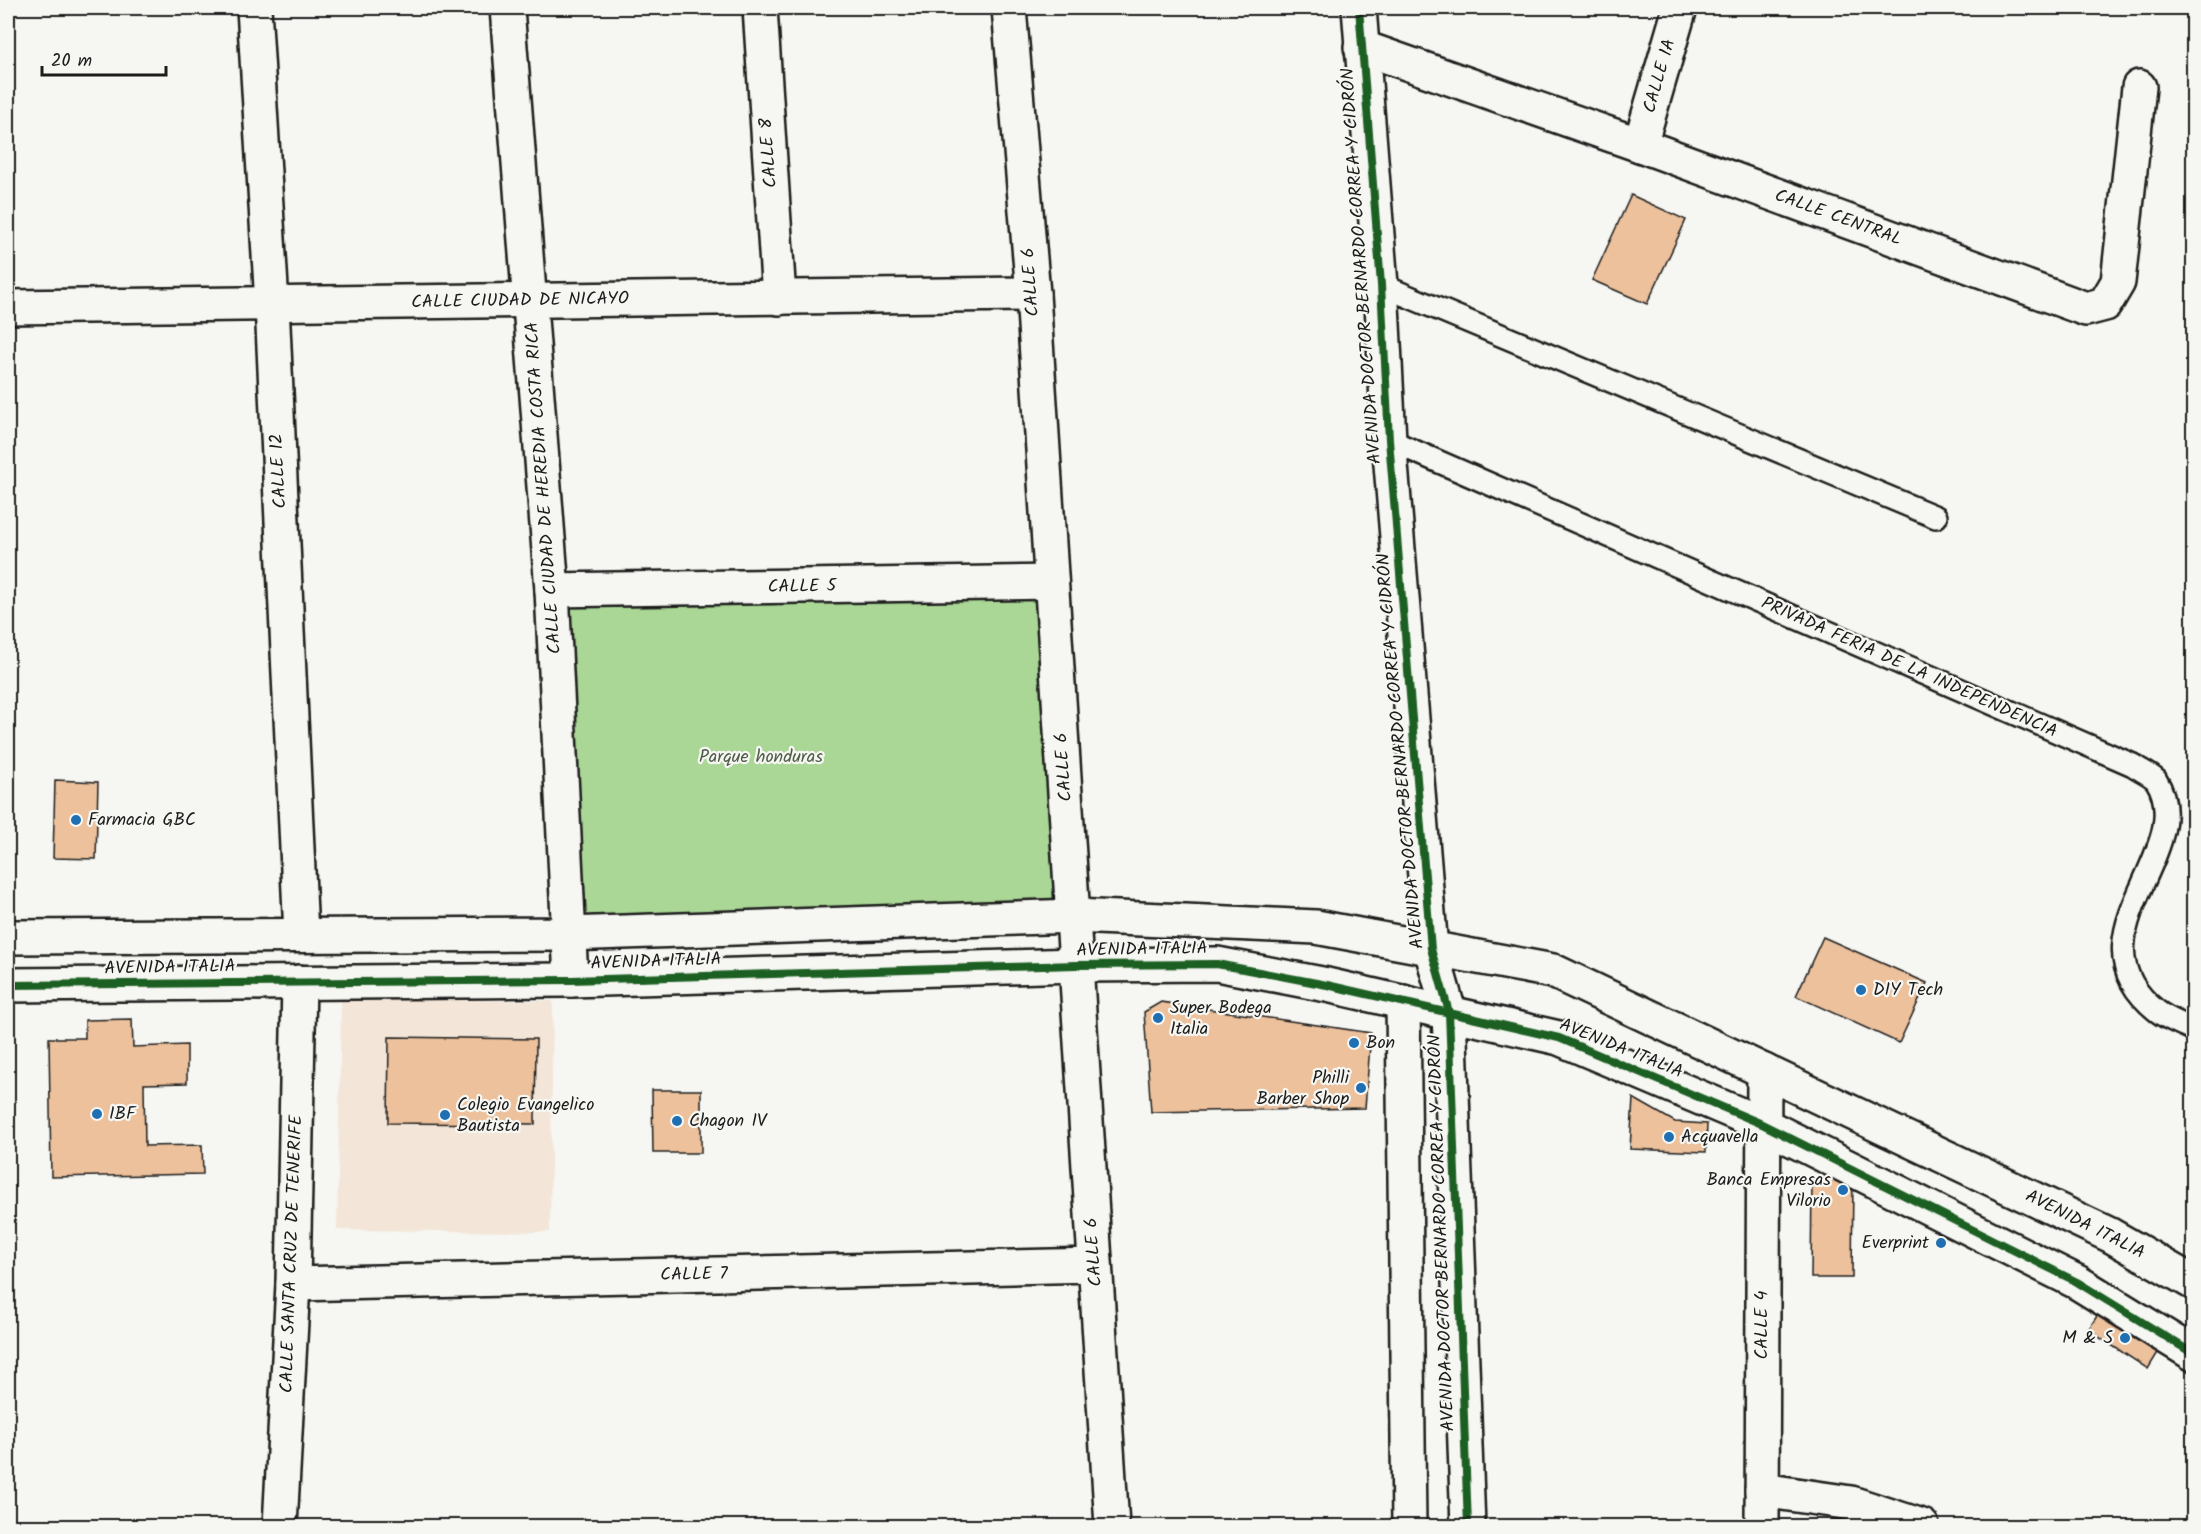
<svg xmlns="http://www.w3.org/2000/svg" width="2201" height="1534" font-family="Kalam,sans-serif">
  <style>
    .built { fill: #f3e6d8 }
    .green { fill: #aad796; stroke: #637a59; stroke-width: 1.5 }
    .building { fill: #ecc19c; stroke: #1c1c1c; stroke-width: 1.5 }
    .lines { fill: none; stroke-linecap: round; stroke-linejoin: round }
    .service-casing { stroke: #1c1c1c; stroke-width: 26 }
    .minor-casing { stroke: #1c1c1c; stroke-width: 38 }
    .tertiary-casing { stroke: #1c1c1c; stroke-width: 38 }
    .service { stroke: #f6f6f2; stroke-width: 21 }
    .minor { stroke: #f6f6f2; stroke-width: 33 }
    .tertiary { stroke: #f6f6f2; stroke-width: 33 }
    .cycleway-casing { stroke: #f6f6f2; stroke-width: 11 }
    .cycleway { stroke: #1b5e20; stroke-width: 8 }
    .poi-dot { fill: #1f6fb2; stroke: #f6f6f2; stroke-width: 2 }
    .labels { text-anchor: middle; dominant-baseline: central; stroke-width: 4.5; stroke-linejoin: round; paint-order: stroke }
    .street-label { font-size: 18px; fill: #1c1c1c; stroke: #f6f6f2 }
    .park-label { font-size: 18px; fill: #4e5d47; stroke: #f6f6f2 }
    .poi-label { font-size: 18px; fill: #1c1c1c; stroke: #f6f6f2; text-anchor: start }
  </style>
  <rect width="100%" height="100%" fill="#f6f6f2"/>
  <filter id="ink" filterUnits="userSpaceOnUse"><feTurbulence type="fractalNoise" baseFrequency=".0167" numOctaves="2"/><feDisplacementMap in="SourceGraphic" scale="12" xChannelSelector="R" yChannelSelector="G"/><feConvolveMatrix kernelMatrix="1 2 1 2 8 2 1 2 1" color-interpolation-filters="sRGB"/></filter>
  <g filter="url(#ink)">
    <!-- built -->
    <path class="built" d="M 341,999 L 553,1001 L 550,1232 L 337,1230 Z"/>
    <!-- green -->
    <path class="green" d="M 1051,582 L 1074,916 L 568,934 L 552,590 Z"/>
    <!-- building -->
    <g class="building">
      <path d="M 1631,195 L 1686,220 L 1647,304 L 1592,280 Z"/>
      <path d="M 55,780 L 98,782 L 96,859 L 53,858 Z"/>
      <path d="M 1823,937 L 1927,983 L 1899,1043 L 1796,996 Z"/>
      <path d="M 1161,1002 L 1371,1033 L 1365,1108 L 1151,1112 L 1144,1012 Z"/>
      <path d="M 132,1019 L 133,1047 L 187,1045 L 187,1083 L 144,1084 L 145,1146 L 202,1145 L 203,1174 L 51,1177 L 49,1038 L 85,1038 L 85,1020 Z"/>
      <path d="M 389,1037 L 536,1039 L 535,1124 L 388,1123 Z"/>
      <path d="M 652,1090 L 701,1090 L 701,1153 L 653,1153 Z"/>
      <path d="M 1633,1098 L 1675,1122 L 1707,1124 L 1706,1152 L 1630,1149 Z"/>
      <path d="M 1812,1178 L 1853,1178 L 1852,1278 L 1811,1278 Z"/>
      <path d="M 2102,1308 L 2162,1346 L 2148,1369 L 2088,1330 Z"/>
    </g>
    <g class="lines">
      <defs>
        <g id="service">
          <path d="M 1381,285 L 1936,517"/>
          <path d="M 1389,440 L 2133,765 C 2140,770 2150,774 2156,780 C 2201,851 2063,937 2157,1011 C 2167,1019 2182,1024 2194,1030"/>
        </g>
        <g id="minor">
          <path d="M 254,8 L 272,304 L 301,935"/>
          <path d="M 507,8 L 552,590 L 571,980"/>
          <path d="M 760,8 L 779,298"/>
          <path d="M 1009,8 L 1033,294 L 1112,1526"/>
          <path d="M 1361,47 L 1640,145 L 2086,309 L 2105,304 L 2118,282 L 2139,87"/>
          <path d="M 1640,145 L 1680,8"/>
          <path d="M 8,307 L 1033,294"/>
          <path d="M 552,590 L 1051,582"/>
          <path d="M 1403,1002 L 1409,1526"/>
          <path d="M 1449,1012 L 1468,1526"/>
          <path d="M 293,1284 L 1095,1265"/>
          <path d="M 1762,1490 L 1851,1503 L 1922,1526"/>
          <path d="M 280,1526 L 293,1284 L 299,982"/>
          <path d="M 1762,1526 L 1764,1071"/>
        </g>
        <g id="tertiary">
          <path d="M 1359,8 L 1381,285 L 1389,440 L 1431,949 L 1449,1012"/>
          <path d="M 8,937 L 568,934 L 1074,916 L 1316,927 L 1553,971 L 2110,1235 L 2194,1283"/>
          <path d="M 8,985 L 571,980 L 1076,965 L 1217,964 L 1327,985 L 1559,1038 L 1762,1124 L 2077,1282 L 2194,1354"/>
        </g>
      </defs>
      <!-- service casing -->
      <use href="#service" class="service-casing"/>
      <!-- minor casing -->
      <use href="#minor" class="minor-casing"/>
      <!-- tertiary casing -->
      <use href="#tertiary" class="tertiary-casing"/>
      <!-- service -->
      <use href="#service" class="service"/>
      <!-- minor -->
      <use href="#minor" class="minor"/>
      <!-- tertiary -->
      <use href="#tertiary" class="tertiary"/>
      <defs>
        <g id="cycleway">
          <path d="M 1359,8 L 1381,285 L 1389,440 L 1431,949 L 1449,1012 L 1468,1526"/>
          <path d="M 8,985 L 571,980 L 1076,965 L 1217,964 L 1327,985 L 1559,1038 L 1762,1124 L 2077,1282 L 2194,1354"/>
        </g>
      </defs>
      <!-- cycleway casing -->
      <use href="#cycleway" class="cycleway-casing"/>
      <!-- cycleway -->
      <use href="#cycleway" class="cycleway"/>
    </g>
  </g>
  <!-- markers -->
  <g class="poi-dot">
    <circle cx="76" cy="820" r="6"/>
    <circle cx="1861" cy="990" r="6"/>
    <circle cx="1158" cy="1018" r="6"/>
    <circle cx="1354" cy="1043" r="6"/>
    <circle cx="1361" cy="1088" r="6"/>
    <circle cx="97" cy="1114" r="6"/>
    <circle cx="445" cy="1115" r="6"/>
    <circle cx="677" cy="1121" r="6"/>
    <circle cx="1669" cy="1137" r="6"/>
    <circle cx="1843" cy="1190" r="6"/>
    <circle cx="1941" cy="1243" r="6"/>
    <circle cx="2125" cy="1338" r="6"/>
  </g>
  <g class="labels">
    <!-- street labels -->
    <g class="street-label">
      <text transform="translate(1660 76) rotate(-74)">CALLE 1A</text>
      <text transform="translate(769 153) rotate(-94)">CALLE 8</text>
      <text transform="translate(1838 218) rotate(20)">CALLE CENTRAL</text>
      <text transform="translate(1362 266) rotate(-94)">AVENIDA DOCTOR BERNARDO CORREA Y CIDRÓN</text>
      <text transform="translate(1031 282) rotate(-94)">CALLE 6</text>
      <text transform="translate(520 301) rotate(-1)">CALLE CIUDAD DE NICAYO</text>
      <text transform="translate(279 471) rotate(-93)">CALLE 12</text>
      <text transform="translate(544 488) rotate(-94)">CALLE CIUDAD DE HEREDIA COSTA RICA</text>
      <text transform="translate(802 587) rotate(-1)">CALLE 5</text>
      <text transform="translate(1909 668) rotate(24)">PRIVADA FERIA DE LA INDEPENDENCIA</text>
      <text transform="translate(1401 751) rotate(-95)">AVENIDA DOCTOR BERNARDO CORREA Y CIDRÓN</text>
      <text transform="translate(1064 767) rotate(-94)">CALLE 6</text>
      <text transform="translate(1142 950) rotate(-1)">AVENIDA ITALIA</text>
      <text transform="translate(656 962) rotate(-2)">AVENIDA ITALIA</text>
      <text transform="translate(170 968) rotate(-1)">AVENIDA ITALIA</text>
      <text transform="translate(1621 1049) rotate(22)">AVENIDA ITALIA</text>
      <text transform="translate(2085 1225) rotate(27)">AVENIDA ITALIA</text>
      <text transform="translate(1442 1233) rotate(-92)">AVENIDA DOCTOR BERNARDO CORREA Y CIDRÓN</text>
      <text transform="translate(1094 1252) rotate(-94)">CALLE 6</text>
      <text transform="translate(292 1254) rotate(-88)">CALLE SANTA CRUZ DE TENERIFE</text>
      <text transform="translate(694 1275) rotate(-1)">CALLE 7</text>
      <text transform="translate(1762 1325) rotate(-90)">CALLE 4</text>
    </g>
    <!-- park labels -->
    <g class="park-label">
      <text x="761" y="757">Parque honduras</text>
    </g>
    <!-- poi labels -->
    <g class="poi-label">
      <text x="88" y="820">Farmacia GBC</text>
      <text x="1873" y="990">DIY Tech</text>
      <text x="1170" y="1008">Super Bodega<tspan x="1170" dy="21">Italia</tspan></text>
      <text x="1366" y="1043">Bon</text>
      <text x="1349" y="1078" text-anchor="end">Philli<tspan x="1349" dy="21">Barber Shop</tspan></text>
      <text x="457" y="1105">Colegio Evangelico<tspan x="457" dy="21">Bautista</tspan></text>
      <text x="109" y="1114">IBF</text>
      <text x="689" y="1121">Chagon IV</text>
      <text x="1681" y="1137">Acquavella</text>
      <text x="1831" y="1180" text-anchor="end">Banca Empresas<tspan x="1831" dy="21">Vilorio</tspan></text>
      <text x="1929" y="1243" text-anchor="end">Everprint</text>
      <text x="2113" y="1338" text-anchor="end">M &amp; S</text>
    </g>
  </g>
  <!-- margin -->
  <rect width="2201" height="1534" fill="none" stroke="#f6f6f2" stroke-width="30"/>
  <rect x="15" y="15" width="2171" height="1504" fill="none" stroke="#1c1c1c" stroke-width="2" filter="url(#ink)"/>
  <!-- scale -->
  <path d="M42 66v9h124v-9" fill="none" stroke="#1c1c1c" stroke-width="3"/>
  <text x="51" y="66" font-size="18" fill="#1c1c1c" stroke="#f6f6f2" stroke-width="4.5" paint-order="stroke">20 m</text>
</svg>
